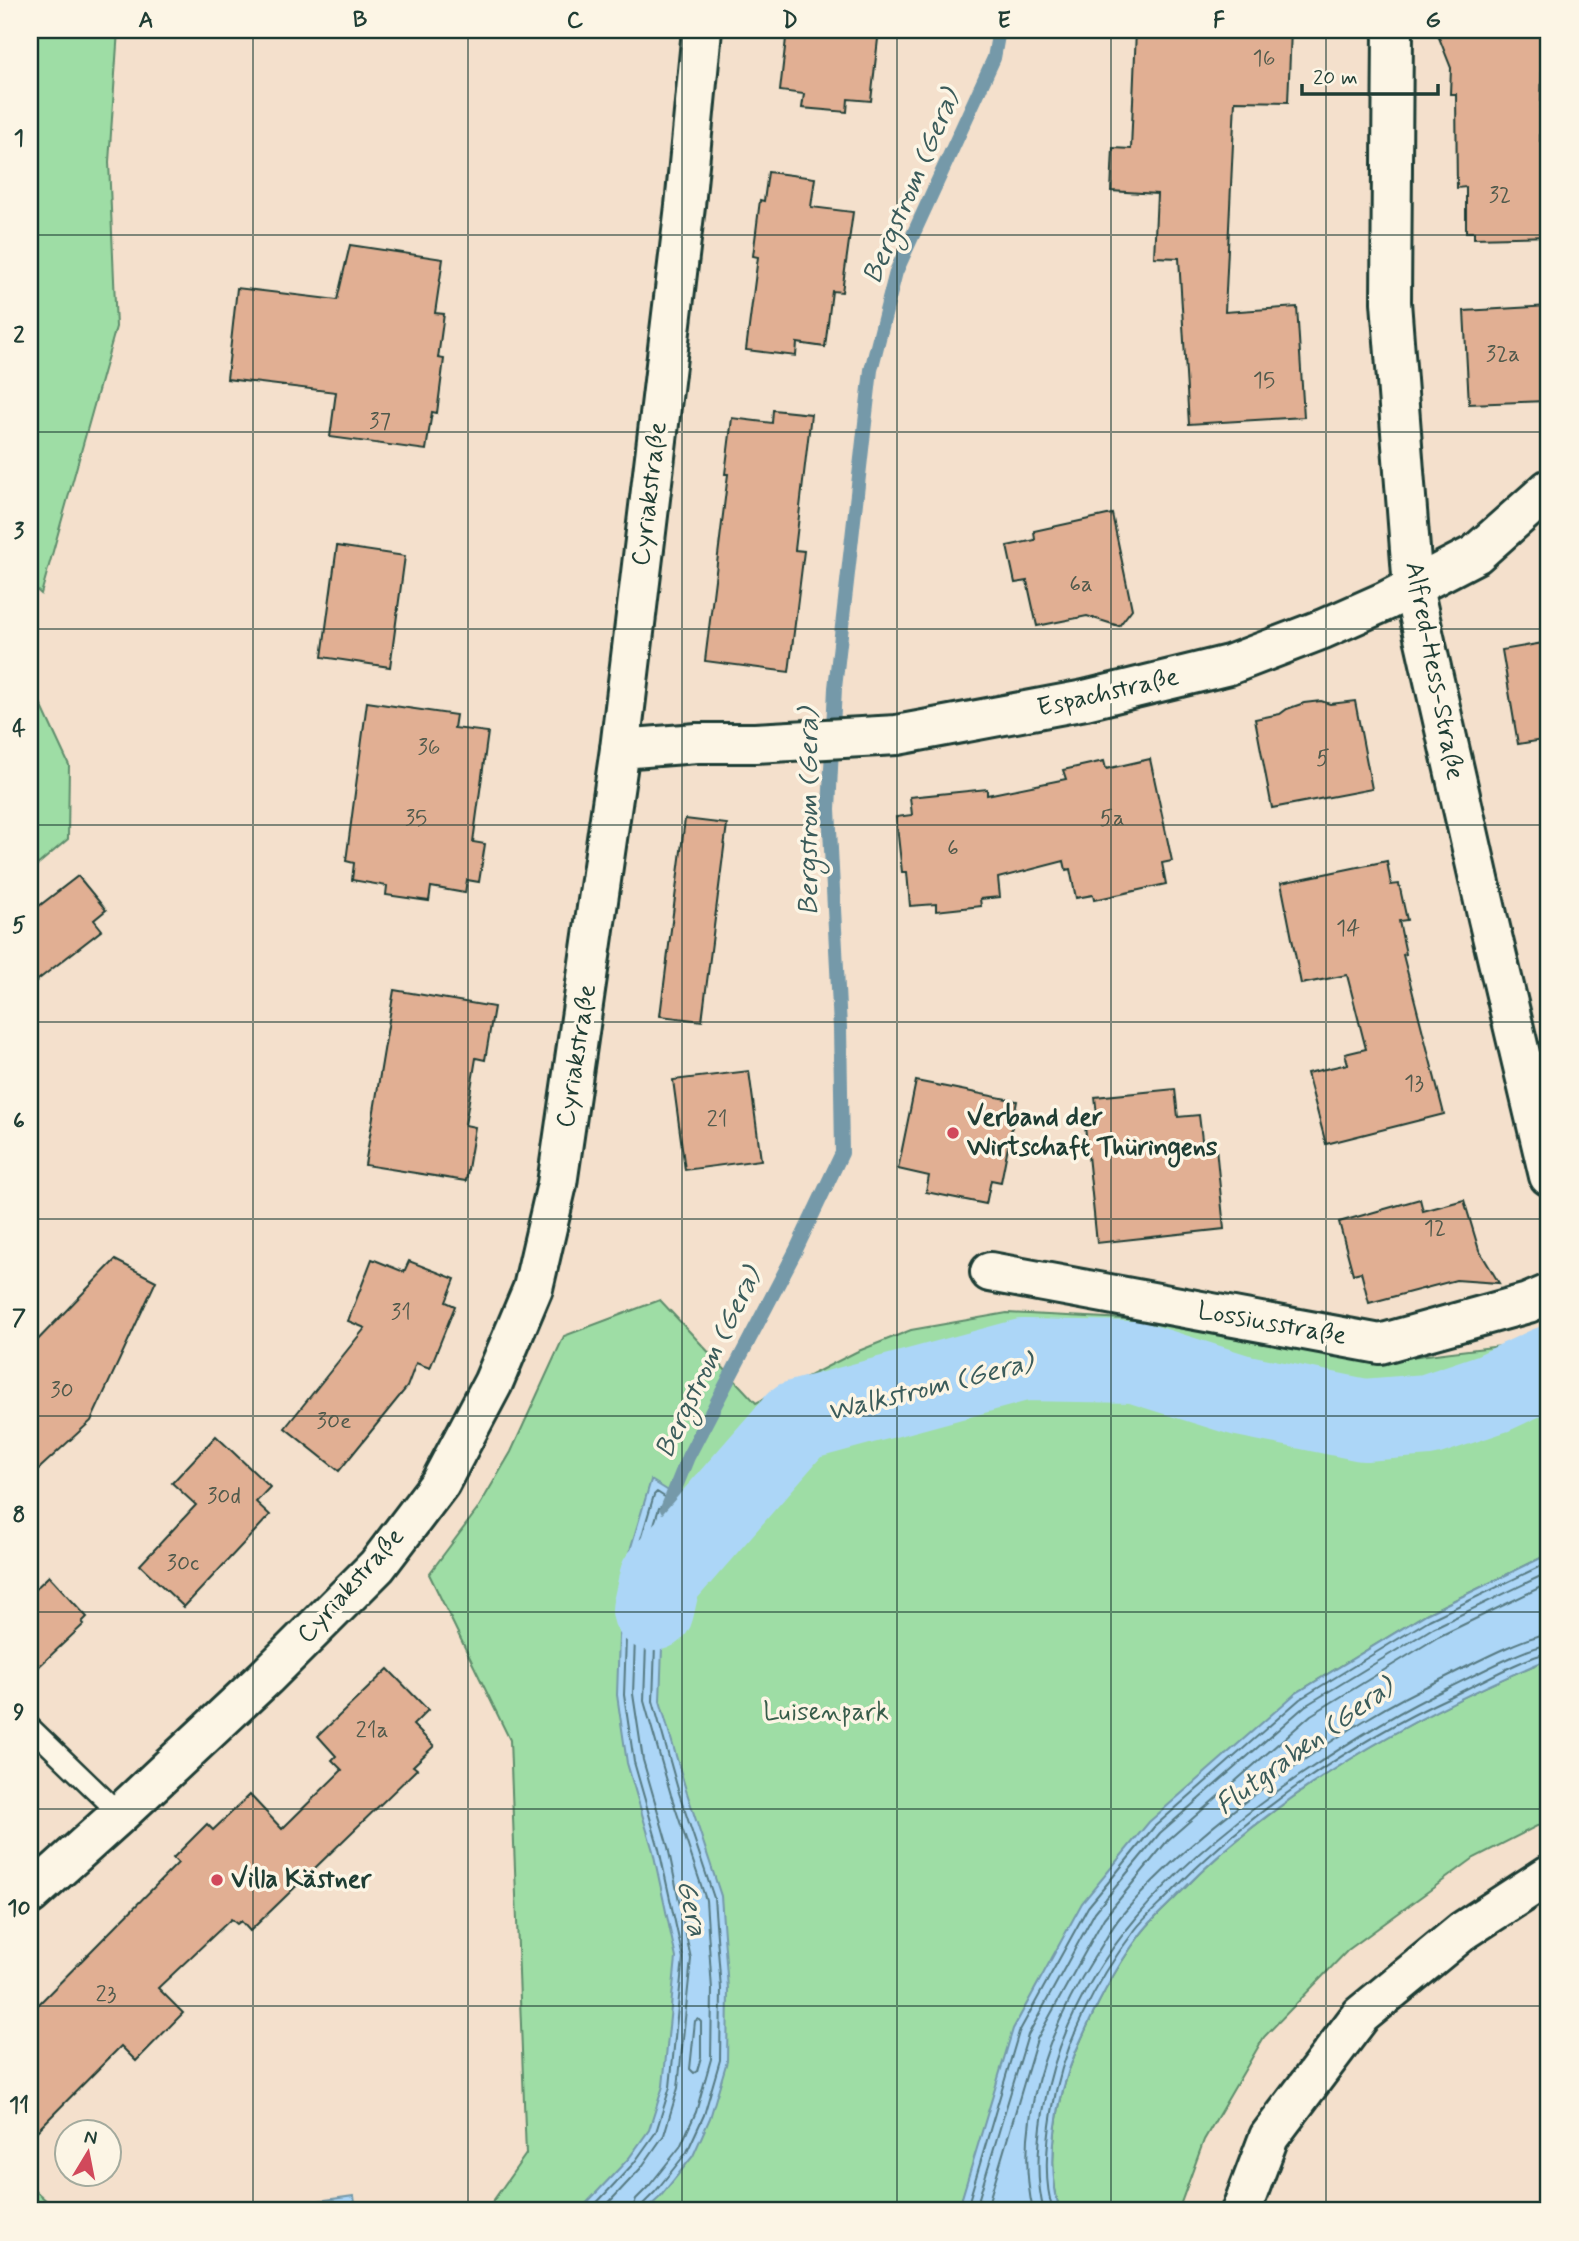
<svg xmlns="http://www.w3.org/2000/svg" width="1579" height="2241" font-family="Mynerve,sans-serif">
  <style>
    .green { fill: #9edda5; stroke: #5e8d6c; stroke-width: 2 }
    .water { fill: #acd6f7; stroke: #7499a9; stroke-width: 2 }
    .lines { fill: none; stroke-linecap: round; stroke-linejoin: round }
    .shore { stroke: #577a82; stroke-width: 2 }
    .stream { stroke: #7499a9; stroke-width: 14 }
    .river { stroke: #acd6f7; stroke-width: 82 }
    .building { fill: #e1af93; stroke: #1f3d34; stroke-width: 2 }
    .lane-casing { stroke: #1f3d34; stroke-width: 24 }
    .street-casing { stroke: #1f3d34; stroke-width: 44 }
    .secondary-casing { stroke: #1f3d34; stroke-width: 44 }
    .lane { stroke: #fcf5e5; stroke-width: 19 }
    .street { stroke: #fcf5e5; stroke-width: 38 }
    .secondary { stroke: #fcf5e5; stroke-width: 38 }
    .grid { fill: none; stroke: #1f3d34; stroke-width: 2; stroke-opacity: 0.55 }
    .poi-dot { fill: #d1495b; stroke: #fcf5e5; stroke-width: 2.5 }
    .labels { text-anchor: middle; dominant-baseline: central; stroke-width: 7; stroke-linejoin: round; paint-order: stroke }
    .number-label { font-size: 23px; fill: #505a4c }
    .street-label { font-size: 26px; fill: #1f3d34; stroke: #fcf5e5 }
    .poi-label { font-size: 26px; font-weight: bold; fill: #1f3d34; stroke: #fcf5e5; text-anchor: start }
    .park-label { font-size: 26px; fill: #385d4b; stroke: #fcf5e5 }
    .water-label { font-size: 28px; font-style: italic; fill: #3b5c5b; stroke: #fcf5e5 }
    .neatline { fill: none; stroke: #1f3d34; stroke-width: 2.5 }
    .grid-label { font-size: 23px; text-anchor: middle; font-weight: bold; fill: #1f3d34 }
  </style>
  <rect width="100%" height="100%" fill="#f4e0cc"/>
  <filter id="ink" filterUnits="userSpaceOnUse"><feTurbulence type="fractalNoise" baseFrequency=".0143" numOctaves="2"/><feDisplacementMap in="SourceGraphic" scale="14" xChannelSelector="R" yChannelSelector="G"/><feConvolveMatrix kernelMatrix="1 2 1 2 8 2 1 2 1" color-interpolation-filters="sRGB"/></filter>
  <g filter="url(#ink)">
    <!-- green -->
    <g class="green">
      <path d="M 30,30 L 118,30 L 109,162 L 116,327 L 41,594 L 32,586 L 30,598 Z"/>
      <path d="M 30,681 L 69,765 L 68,839 L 30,871 Z"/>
      <path d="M 660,1300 L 756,1403 L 856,1352 L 911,1330 L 1007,1313 L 1127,1319 L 1386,1360 L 1534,1342 L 1549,1383 L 1549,1554 L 1426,1614 L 1295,1694 L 985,2128 L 958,2211 L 486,2211 L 526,2154 L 510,1740 L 429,1574 L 477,1510 L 511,1452 L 564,1336 Z"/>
      <path d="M 1549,1659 L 1549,1820 L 1474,1858 L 1348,1950 L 1264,2037 L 1204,2140 L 1178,2211 L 1060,2211 C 1045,2163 1057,2097 1076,2051 C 1094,2010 1113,1971 1140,1935 C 1150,1921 1164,1909 1176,1897 C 1276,1792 1416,1714 1549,1659 Z"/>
      <path d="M 30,2186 L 58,2211 L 30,2211 Z"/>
    </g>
    <!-- water -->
    <g class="water">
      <path d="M 651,1480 L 715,1520 L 675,1592 L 662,1647 L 660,1701 L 686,1790 L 721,1896 L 728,1989 L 727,2061 L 710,2118 L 693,2156 L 660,2197 L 645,2211 L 579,2211 L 629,2158 L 649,2130 L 663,2086 L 676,1958 L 653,1851 L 627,1763 L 617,1695 L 619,1637 L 631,1547 Z"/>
      <path d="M 1549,1554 L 1549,1659 C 1416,1714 1276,1792 1176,1897 C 1164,1909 1150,1921 1140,1935 C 1113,1971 1094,2010 1076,2051 C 1057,2097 1045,2163 1060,2211 L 958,2211 L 1013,2029 L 1082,1903 L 1149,1822 L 1295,1694 L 1426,1614 Z"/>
      <path d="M 354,2196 L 356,2211 L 304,2211 L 303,2203 Z"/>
    </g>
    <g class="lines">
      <!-- shore -->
      <g class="shore">
        <path d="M 667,1522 L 678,1527 L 679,1530 L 662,1560 L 659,1561 L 656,1559 Z"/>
        <path d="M 698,2019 L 701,2022 L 701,2057 L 697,2071 L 694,2073 L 690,2069 L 695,2021 Z"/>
        <path d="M 589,2211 L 634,2163 L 656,2132 L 670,2087 L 683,1958 L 659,1849 L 634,1762 L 624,1695 L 626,1637 L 638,1549 L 654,1495 L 657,1492 L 705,1523 L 668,1590 L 655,1645 L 653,1701 L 679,1793 L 714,1898 L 721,1989 L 720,2060 L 704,2115 L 687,2152 L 655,2192 L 643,2204 L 641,2211"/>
        <path d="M 601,2211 L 641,2168 L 664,2135 L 678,2088 L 691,1959 L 668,1847 L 643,1760 L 633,1694 L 635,1638 L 646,1551 L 659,1508 L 663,1506 L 691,1523 L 693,1526 L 659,1588 L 646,1644 L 644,1701 L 671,1795 L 706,1900 L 712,1990 L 711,2059 L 696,2112 L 680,2147 L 649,2186 L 636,2199 L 632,2211"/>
        <path d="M 966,2211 L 1019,2032 L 1088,1907 L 1154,1827 L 1300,1699 L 1429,1620 L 1549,1562"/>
        <path d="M 975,2211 L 1028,2035 L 1095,1912 L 1160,1833 L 1305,1706 L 1433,1628 L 1549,1572"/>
        <path d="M 986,2211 L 1037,2039 L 1104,1918 L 1168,1840 L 1311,1715 L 1438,1637 L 1549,1583"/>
        <path d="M 1033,2211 C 1013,2122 1048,2030 1095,1956 C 1104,1943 1111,1928 1121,1916 C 1173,1855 1235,1806 1301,1762 C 1345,1732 1389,1703 1438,1681 C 1463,1669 1525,1635 1549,1634"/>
        <path d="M 1044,2211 C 1035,2179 1038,2144 1043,2112 C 1068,1961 1182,1856 1302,1774 C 1349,1742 1396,1712 1448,1688 C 1470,1678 1527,1646 1549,1645"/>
        <path d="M 1053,2211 C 1043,2180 1047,2143 1052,2112 C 1062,2047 1095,1982 1135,1930 C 1144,1918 1157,1907 1168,1896 C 1244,1816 1352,1742 1452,1696 C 1475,1685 1527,1656 1549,1653"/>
      </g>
      <!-- stream -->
      <path class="stream" d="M 667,1509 L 688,1457 L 795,1252 L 842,1153 L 840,1028 L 829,809 L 835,688 L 871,370 L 896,272 L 994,58 L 999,30"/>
      <!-- river -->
      <path class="river" d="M 653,1610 L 660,1579 L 798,1421 L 1023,1360 L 1135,1362 L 1240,1395 L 1364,1420 L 1428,1415 L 1493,1393 L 1549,1367"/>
    </g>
    <!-- building -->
    <g class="building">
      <path d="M 787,30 L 879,30 L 871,101 L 848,99 L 847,112 L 802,108 L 804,94 L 780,91 Z"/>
      <path d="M 1136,30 L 1291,30 L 1288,102 L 1235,101 L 1225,312 L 1297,307 L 1304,417 L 1189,424 L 1179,258 L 1154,257 L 1157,194 L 1111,191 L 1113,148 L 1131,149 Z"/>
      <path d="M 1436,30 L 1543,30 L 1540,141 L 1549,141 L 1549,236 L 1474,238 L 1474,232 L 1466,232 L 1466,187 L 1457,188 L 1456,94 L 1450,94 L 1451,68 Z"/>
      <path d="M 768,172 L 815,178 L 811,207 L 853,212 L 842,292 L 832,291 L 825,347 L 797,343 L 796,356 L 746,350 L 758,257 L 753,256 L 760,200 L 764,201 Z"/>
      <path d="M 350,245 L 443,259 L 435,313 L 444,314 L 438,358 L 444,359 L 437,413 L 432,412 L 426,450 L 330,437 L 336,392 L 227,379 L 237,288 L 337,300 Z"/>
      <path d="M 1549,306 L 1549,373 L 1544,379 L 1545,401 L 1469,404 L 1464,311 Z"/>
      <path d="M 773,410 L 811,414 L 795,550 L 804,551 L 789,672 L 705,661 L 728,474 L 725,474 L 732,418 L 772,423 Z"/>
      <path d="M 1112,514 L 1132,609 L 1119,626 L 1087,616 L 1037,626 L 1027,581 L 1015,583 L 1007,546 L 1035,540 L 1034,531 Z"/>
      <path d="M 337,546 L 405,556 L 390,667 L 322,657 Z"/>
      <path d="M 1549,642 L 1549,739 L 1518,744 L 1502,650 Z"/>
      <path d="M 1321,701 L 1330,704 L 1355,701 L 1372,789 L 1272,808 L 1255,719 L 1280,714 L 1287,709 L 1304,703 Z"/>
      <path d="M 367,702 L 456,715 L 454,728 L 488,732 L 473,842 L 485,844 L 479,882 L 467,880 L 465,893 L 431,887 L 429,901 L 386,895 L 387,886 L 352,880 L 354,863 L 346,861 Z"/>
      <path d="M 1150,759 L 1172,861 L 1162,863 L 1166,884 L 1094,900 L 1093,895 L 1076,898 L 1070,869 L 1066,870 L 1064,861 L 998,878 L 1000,897 L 980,899 L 981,906 L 936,911 L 936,904 L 910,906 L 907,872 L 902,872 L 896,817 L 912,815 L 910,797 L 987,789 L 987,795 L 1066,779 L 1063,770 L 1104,761 L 1106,769 Z"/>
      <path d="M 685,819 L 727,824 L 702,1021 L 660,1016 Z"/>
      <path d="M 1387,861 L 1391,885 L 1399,884 L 1407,920 L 1399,921 L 1406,954 L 1403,955 L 1444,1114 L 1326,1144 L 1307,1073 L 1348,1064 L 1345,1054 L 1366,1049 L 1347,975 L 1301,984 L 1281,883 Z"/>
      <path d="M 78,876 L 106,910 L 94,920 L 102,930 L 30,986 L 30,913 Z"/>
      <path d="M 394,990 L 494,1007 L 485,1060 L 476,1058 L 465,1125 L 475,1127 L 466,1181 L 365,1165 Z"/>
      <path d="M 749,1071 L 761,1160 L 685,1170 L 673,1080 Z"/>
      <path d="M 916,1081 L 1017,1101 L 1001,1182 L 991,1180 L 986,1204 L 926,1192 L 929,1176 L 898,1169 Z"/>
      <path d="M 1175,1089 L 1178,1117 L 1199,1115 L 1203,1148 L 1216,1147 L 1224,1229 L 1097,1243 L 1085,1126 L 1098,1124 L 1095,1097 Z"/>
      <path d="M 1420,1199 L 1423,1211 L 1464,1200 L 1479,1250 L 1499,1283 L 1456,1280 L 1369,1303 L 1361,1272 L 1353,1274 L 1339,1222 Z"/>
      <path d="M 372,1259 L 404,1272 L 409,1261 L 455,1279 L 446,1302 L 455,1306 L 430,1368 L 416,1363 L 407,1387 L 339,1471 L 285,1428 L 365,1328 L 348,1321 Z"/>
      <path d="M 115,1260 L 156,1281 L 91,1421 L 30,1477 L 30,1348 Z"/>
      <path d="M 216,1436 L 270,1487 L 256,1502 L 270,1515 L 184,1607 L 140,1565 L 196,1505 L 172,1483 Z"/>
      <path d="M 49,1576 L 87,1617 L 82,1622 L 84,1624 L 30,1675 L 30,1594 Z"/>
      <path d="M 388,1669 L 428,1710 L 413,1725 L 434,1746 L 413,1766 L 417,1769 L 250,1931 L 241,1921 L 237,1924 L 231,1919 L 158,1988 L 183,2013 L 136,2061 L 121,2046 L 30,2138 L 30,2013 L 178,1863 L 173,1858 L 207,1824 L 213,1830 L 250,1795 L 282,1829 L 342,1770 L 332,1760 L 336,1756 L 318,1736 Z"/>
    </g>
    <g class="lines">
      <defs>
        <path id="lane" d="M 30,1727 L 120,1814"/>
        <g id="street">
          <path d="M 620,749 L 685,206 L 702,30"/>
          <path d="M 990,1272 L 1380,1344 L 1528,1303 L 1549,1294"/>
          <path d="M 1241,2211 L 1269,2137 L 1361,2015 L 1463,1931 L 1549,1875"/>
        </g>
        <g id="secondary">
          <path d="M 1393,30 L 1391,302 L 1413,588 L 1488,919 L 1549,1176"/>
          <path d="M 30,1895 L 120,1814 L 266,1677 L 377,1566 L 440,1483 L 493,1383 L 533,1288 L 557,1184 L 620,749 L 697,743 L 755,743 L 897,735 L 1085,700 L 1229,665 L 1323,629 L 1386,601 L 1476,554 L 1549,489"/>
        </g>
      </defs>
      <!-- lane casing -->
      <use href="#lane" class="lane-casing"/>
      <!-- street casing -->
      <use href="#street" class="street-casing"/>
      <!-- secondary casing -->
      <use href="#secondary" class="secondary-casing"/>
      <!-- lane -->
      <use href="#lane" class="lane"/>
      <!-- street -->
      <use href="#street" class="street"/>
      <!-- secondary -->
      <use href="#secondary" class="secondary"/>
    </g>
  </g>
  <!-- grid -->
  <path class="grid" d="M 253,30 L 253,2211M 468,30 L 468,2211M 682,30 L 682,2211M 897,30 L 897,2211M 1111,30 L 1111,2211M 1326,30 L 1326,2211M 30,235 L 1549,235M 30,432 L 1549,432M 30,629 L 1549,629M 30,825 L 1549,825M 30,1022 L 1549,1022M 30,1219 L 1549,1219M 30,1416 L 1549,1416M 30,1612 L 1549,1612M 30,1809 L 1549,1809M 30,2006 L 1549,2006"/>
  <!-- markers -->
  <g class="poi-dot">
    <circle cx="953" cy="1133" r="7"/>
    <circle cx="217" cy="1880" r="7"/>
  </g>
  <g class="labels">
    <!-- number labels -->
    <g class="number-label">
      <text x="1264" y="59">16</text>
      <text x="1500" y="196">32</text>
      <text x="1503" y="355">32a</text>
      <text x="1264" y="381">15</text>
      <text x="380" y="422">37</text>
      <text x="1081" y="585">6a</text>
      <text x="429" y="748">36</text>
      <text x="1323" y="759">5</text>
      <text x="416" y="819">35</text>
      <text x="1112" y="819">5a</text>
      <text x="953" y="849">6</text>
      <text x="1348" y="929">14</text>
      <text x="1414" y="1084">13</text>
      <text x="717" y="1120">21</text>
      <text x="1435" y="1229">12</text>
      <text x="401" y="1313">31</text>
      <text x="62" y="1391">30</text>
      <text x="334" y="1422">30e</text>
      <text x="224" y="1497">30d</text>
      <text x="183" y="1564">30c</text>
      <text x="372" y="1731">21a</text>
      <text x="106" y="1995">23</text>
    </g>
    <!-- street labels -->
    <g class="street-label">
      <text transform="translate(650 494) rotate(-83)">Cyriakstraße</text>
      <text transform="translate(1434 671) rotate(79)">Alfred-Hess-Straße</text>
      <text transform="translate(1108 693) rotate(-13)">Espachstraße</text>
      <text transform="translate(577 1056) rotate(-81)">Cyriakstraße</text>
      <text transform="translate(1272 1324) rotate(10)">Lossiusstraße</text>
      <text transform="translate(351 1586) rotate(-48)">Cyriakstraße</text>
    </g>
    <!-- poi labels -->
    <g class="poi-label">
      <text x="967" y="1118">Verband der<tspan x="967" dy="30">Wirtschaft Thüringens</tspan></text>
      <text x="231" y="1880">Villa Kästner</text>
    </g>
    <!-- park labels -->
    <g class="park-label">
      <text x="826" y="1713">Luisenpark</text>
    </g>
    <!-- water labels -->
    <g class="water-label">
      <text transform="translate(912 187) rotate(-67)">Bergstrom (Gera)</text>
      <text transform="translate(809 812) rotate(-90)">Bergstrom (Gera)</text>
      <text transform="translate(709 1363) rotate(-64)">Bergstrom (Gera)</text>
      <text transform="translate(930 1388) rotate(-14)">Walkstrom (Gera)</text>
      <text transform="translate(1305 1747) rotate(-36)">Flutgraben (Gera)</text>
      <text transform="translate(691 1908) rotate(77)">Gera</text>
    </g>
  </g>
  <!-- margin -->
  <rect width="1579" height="2241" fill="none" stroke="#fcf5e5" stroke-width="77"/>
  <!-- north arrow -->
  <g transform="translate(88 2153) rotate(10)"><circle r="33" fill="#fcf5e5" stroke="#a4ab9e" stroke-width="2"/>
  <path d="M0-5L12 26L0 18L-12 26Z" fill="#d1495b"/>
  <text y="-10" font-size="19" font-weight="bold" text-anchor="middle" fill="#1f3d34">N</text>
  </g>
  <!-- scale -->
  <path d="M1302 84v10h136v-10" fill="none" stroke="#1f3d34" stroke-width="3.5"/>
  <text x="1313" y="84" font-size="21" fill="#1f3d34" stroke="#fcf5e5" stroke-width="5" paint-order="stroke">20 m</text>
  <rect x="38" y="38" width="1502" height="2164" class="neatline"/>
  <g class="grid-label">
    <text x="146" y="27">A</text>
    <text x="360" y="27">B</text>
    <text x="575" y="27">C</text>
    <text x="790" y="27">D</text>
    <text x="1004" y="27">E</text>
    <text x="1219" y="27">F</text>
    <text x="1433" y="27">G</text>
    <text x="19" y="145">1</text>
    <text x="19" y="342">2</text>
    <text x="19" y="538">3</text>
    <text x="19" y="735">4</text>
    <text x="19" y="932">5</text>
    <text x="19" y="1128">6</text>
    <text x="19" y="1325">7</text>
    <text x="19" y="1522">8</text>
    <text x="19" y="1719">9</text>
    <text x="19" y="1915">10</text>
    <text x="19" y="2112">11</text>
  </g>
</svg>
